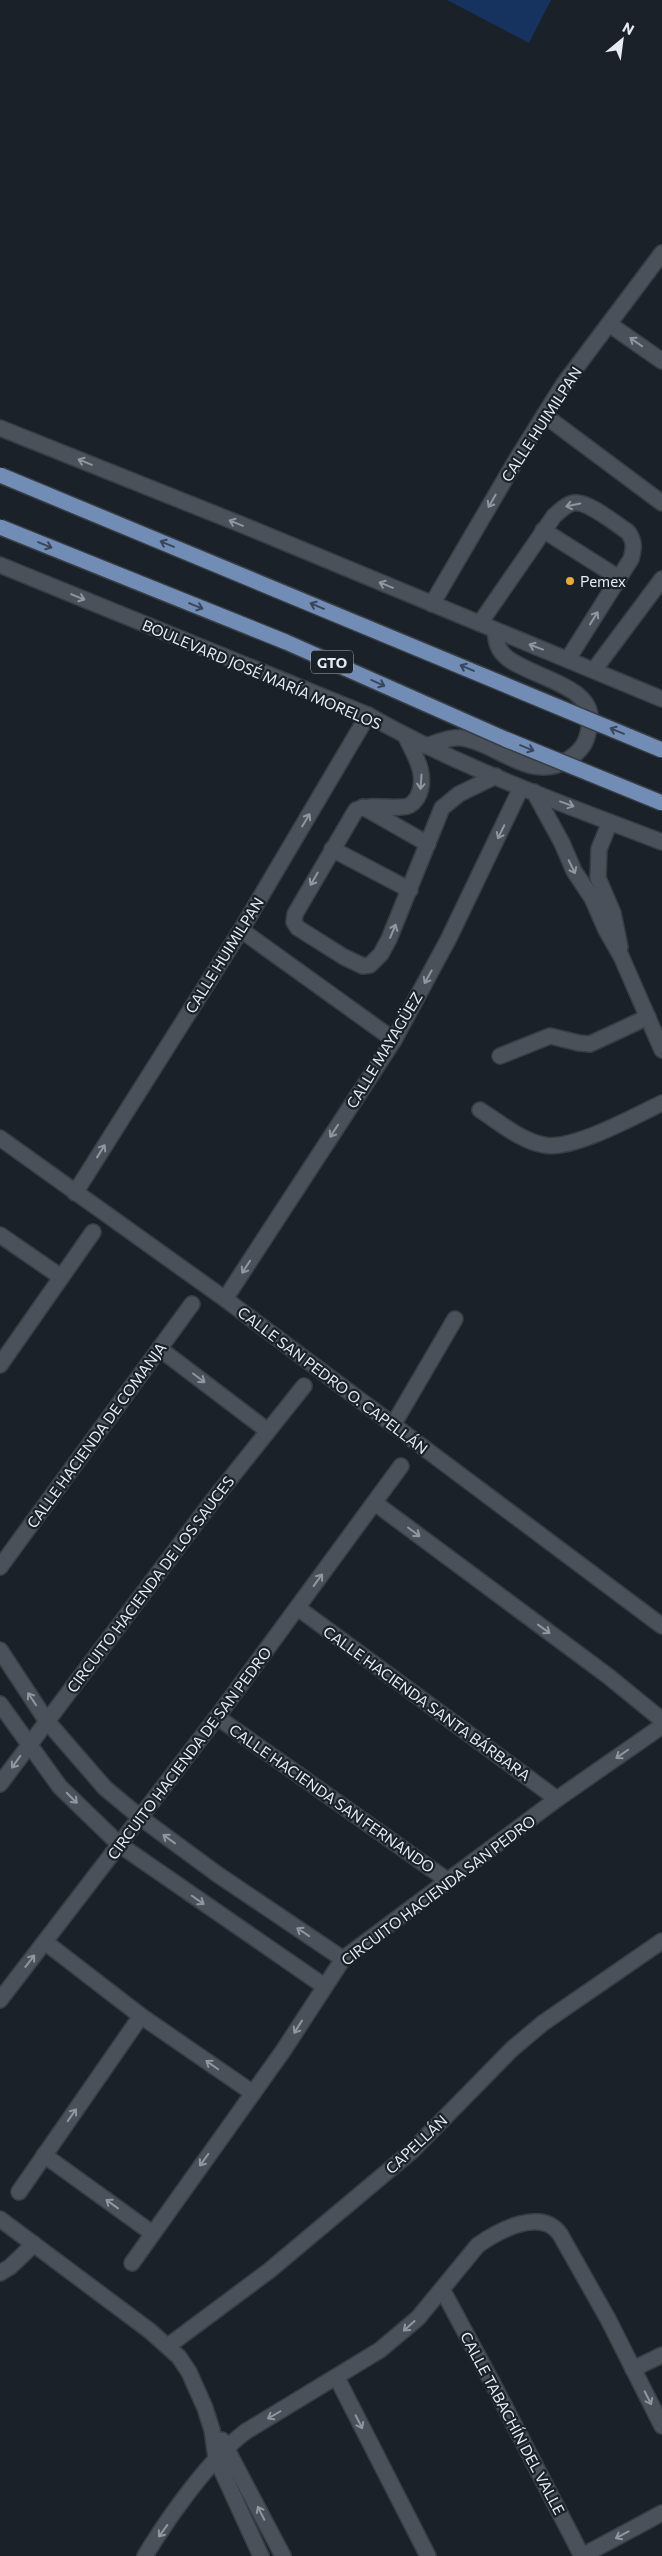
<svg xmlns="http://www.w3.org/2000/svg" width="662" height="2556" font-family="Commissioner,sans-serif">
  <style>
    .green { fill: #16325e }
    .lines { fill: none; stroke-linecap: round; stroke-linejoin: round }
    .minor-casing { stroke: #383c43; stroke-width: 18 }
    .minor { stroke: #4a515b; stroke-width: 15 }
    .major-bridge-casing { stroke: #383c43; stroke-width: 18; stroke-linecap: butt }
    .major-bridge { stroke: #718cb5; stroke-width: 15 }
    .oneway { stroke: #91969f }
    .oneway2 { stroke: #39465a }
    .poi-dot { fill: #e8ab37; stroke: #1b2129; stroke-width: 2 }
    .labels { text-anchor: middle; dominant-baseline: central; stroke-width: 4.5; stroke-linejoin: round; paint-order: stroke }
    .shield { fill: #1b2129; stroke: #aaaeb6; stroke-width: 1 }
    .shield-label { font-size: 14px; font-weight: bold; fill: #e7ebf2 }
    .street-label { font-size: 15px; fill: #e7ebf2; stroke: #1b2129 }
    .poi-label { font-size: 15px; fill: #e7ebf2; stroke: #1b2129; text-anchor: start }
  </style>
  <rect width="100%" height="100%" fill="#1b2129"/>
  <!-- green -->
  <path class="green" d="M 447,0 L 551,0 L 529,43 Z"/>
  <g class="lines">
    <defs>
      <g id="minor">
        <path d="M 609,324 L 662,361"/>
        <path d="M 544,415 L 662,503"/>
        <path d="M 0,428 L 245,526 L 662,699"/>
        <path d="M 543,530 L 619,578"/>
        <path d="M 0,565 L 368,715 C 461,768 563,804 662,842"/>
        <path d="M 432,604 L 518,457 L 563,385 L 662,253"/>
        <path d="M 480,623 L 554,516 C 560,511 565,505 573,503 C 587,500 616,524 628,532 C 635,542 634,548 631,559 L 568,659"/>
        <path d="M 594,670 L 662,579"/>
        <path d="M 406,737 C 415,756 429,776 417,798 C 413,804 409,807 402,807 C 386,808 371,804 356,810 L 295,914 L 294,922 L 298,928 L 344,957 L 363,966 L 370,965 L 381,954 L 389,939 L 442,808 L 459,794 L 496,776"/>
        <path d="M 426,746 C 439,742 453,735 467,739 C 502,747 533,783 569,759 C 585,748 588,739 590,721 C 594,684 524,676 504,655 C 497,648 496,640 495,631"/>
        <path d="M 534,792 L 562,843 L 574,871 L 592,898 L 606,930 L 621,956 L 662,1050"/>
        <path d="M 363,807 L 428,844"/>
        <path d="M 610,822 L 599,849 L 598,878 L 613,913 L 620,947"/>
        <path d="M 332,849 L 410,890"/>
        <path d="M 241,930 L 394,1040"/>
        <path d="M 500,1056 L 550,1036 L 579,1043 L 590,1044 L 648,1017"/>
        <path d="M 480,1110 C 499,1122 521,1141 544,1145 C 572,1151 635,1116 662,1103"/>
        <path d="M 0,1138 L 225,1299 L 662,1626"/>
        <path d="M 75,1193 L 241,930 L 368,715"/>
        <path d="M 0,1235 L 61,1277"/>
        <path d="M 225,1299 L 394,1040 L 449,938 L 521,788"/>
        <path d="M 160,1349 L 268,1431"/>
        <path d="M 0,1365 L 93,1232"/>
        <path d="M 393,1425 L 455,1319"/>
        <path d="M 375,1503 L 608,1676 L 662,1720"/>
        <path d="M 0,1567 L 192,1304"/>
        <path d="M 298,1608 L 557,1799"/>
        <path d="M 0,1650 L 46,1720 L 105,1788 L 141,1818 L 217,1874 L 343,1959"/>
        <path d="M 0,1704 L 60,1787 L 120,1845 L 324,1986"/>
        <path d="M 217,1717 L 447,1880"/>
        <path d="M 0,1784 L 214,1499 L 304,1386"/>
        <path d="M 45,1942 L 141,2016 L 253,2093"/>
        <path d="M 0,2000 L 217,1717 L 401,1466"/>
        <path d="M 44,2155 L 152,2233"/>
        <path d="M 19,2192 L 141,2016"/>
        <path d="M 0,2219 L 150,2331 L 179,2357 L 189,2372 L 205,2408 L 212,2430 L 216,2458 L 261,2556"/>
        <path d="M 132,2263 L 283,2051 L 343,1959 L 557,1799 L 662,1726"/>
        <path d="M 0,2273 L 10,2267 L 34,2244"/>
        <path d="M 443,2291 L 492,2382 L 582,2556"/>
        <path d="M 168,2346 L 270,2270 L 413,2150 L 512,2049 L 543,2023 L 662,1941"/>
        <path d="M 633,2369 L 662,2355"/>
        <path d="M 337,2378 L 428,2556"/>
        <path d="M 222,2440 L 283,2556"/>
        <path d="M 145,2556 C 169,2516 209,2460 245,2432 L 380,2350 L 418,2318 L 478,2245 C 498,2231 541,2207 560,2234 L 608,2319 L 662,2426"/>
        <path d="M 582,2556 L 662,2513"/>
      </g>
    </defs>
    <!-- minor casing -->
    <use href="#minor" class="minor-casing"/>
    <!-- minor -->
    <use href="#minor" class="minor"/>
    <defs>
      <g id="major-bridge">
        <path d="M 0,475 L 662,750"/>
        <path d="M 0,527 L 286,642 L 505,739 L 662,803"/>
      </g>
    </defs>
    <!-- major-bridge casing -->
    <use href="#major-bridge" class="major-bridge-casing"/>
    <!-- major-bridge -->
    <use href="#major-bridge" class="major-bridge"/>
  </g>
  <!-- one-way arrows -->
  <defs><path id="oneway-shaft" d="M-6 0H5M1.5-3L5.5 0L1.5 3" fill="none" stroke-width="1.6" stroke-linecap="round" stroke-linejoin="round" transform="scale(1.25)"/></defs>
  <g class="oneway">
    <use href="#oneway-shaft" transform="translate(636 342) rotate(-145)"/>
    <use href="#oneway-shaft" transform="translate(85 462) rotate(-158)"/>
    <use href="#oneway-shaft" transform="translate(492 501) rotate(120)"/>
    <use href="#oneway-shaft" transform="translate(573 505) rotate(168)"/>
    <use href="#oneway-shaft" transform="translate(236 523) rotate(-158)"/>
    <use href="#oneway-shaft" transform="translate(386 585) rotate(-158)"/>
    <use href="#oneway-shaft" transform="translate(78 597) rotate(22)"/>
    <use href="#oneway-shaft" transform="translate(594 618) rotate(-58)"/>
    <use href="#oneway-shaft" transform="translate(536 647) rotate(-159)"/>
    <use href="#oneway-shaft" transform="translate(421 782) rotate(94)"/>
    <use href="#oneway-shaft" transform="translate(567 804) rotate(20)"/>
    <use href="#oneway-shaft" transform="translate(306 820) rotate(-59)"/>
    <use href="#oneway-shaft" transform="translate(501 832) rotate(116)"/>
    <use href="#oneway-shaft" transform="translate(572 867) rotate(64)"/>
    <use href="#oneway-shaft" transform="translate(314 879) rotate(120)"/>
    <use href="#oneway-shaft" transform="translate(393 931) rotate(-67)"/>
    <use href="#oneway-shaft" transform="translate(428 977) rotate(119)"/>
    <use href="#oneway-shaft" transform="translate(334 1131) rotate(123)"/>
    <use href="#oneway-shaft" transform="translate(101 1151) rotate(-58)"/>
    <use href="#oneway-shaft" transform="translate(246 1267) rotate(123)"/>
    <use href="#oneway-shaft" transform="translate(199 1378) rotate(37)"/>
    <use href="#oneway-shaft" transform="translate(414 1532) rotate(37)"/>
    <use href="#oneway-shaft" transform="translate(318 1580) rotate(-54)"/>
    <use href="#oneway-shaft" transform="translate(544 1629) rotate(36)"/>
    <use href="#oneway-shaft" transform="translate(32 1699) rotate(-124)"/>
    <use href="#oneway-shaft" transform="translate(622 1754) rotate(145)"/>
    <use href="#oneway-shaft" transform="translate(16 1762) rotate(125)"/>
    <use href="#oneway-shaft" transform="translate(72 1798) rotate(45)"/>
    <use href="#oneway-shaft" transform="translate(169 1839) rotate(-144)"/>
    <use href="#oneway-shaft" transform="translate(198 1900) rotate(35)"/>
    <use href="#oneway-shaft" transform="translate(303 1932) rotate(-146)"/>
    <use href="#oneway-shaft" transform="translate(30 1961) rotate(-52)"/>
    <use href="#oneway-shaft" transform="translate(298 2027) rotate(122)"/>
    <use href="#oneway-shaft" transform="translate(212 2065) rotate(-145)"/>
    <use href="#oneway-shaft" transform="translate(72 2115) rotate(-55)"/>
    <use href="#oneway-shaft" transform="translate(204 2160) rotate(126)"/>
    <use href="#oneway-shaft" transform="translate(112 2204) rotate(-144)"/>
    <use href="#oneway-shaft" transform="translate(409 2326) rotate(138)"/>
    <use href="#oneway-shaft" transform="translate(648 2398) rotate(63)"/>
    <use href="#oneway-shaft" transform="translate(274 2415) rotate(150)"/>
    <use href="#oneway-shaft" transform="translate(359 2422) rotate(63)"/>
    <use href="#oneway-shaft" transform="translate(261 2513) rotate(-117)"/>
    <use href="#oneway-shaft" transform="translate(163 2531) rotate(126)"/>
    <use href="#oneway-shaft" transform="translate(622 2535) rotate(152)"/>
  </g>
  <g class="oneway2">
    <use href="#oneway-shaft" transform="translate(167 544) rotate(-157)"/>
    <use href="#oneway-shaft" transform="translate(45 545) rotate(22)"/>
    <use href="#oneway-shaft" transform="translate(196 606) rotate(22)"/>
    <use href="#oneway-shaft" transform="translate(317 606) rotate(-157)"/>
    <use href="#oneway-shaft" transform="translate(467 668) rotate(-157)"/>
    <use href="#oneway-shaft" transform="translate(378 683) rotate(24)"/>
    <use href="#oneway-shaft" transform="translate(617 731) rotate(-157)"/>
    <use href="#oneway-shaft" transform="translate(527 748) rotate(22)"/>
  </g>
  <!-- markers -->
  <circle class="poi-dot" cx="570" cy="581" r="5"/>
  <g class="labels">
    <!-- shield labels -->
    <rect class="shield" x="311" y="650.5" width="42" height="23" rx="4"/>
    <g class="shield-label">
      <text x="332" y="662">GTO</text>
    </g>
    <!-- street labels -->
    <g class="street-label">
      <text transform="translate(541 424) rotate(-57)">CALLE HUIMILPAN</text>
      <text transform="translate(262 674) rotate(23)">BOULEVARD JOSÉ MARÍA MORELOS</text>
      <text transform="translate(224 955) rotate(-58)">CALLE HUIMILPAN</text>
      <text transform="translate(384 1050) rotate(-59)">CALLE MAYAGÜEZ</text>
      <text transform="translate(333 1380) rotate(37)">CALLE SAN PEDRO O. CAPELLÁN</text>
      <text transform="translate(96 1435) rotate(-54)">CALLE HACIENDA DE COMANJA</text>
      <text transform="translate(150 1584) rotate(-53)">CIRCUITO HACIENDA DE LOS SAUCES</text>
      <text transform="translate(427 1703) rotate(36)">CALLE HACIENDA SANTA BÁRBARA</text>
      <text transform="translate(189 1753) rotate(-53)">CIRCUITO HACIENDA DE SAN PEDRO</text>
      <text transform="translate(332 1798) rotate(35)">CALLE HACIENDA SAN FERNANDO</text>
      <text transform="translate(438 1890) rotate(-37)">CIRCUITO HACIENDA SAN PEDRO</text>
      <text transform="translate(416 2144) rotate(-43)">CAPELLÁN</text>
      <text transform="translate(513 2423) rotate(62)">CALLE TABACHÍN DEL VALLE</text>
    </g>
    <!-- poi labels -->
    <g class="poi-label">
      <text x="580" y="581">Pemex</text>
    </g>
  </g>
  <!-- north arrow -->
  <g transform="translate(622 40) rotate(29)" stroke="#1b2129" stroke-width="4" paint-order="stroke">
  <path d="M0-4L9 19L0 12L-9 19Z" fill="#e7ebf2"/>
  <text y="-8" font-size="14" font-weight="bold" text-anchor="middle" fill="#e7ebf2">N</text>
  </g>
</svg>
